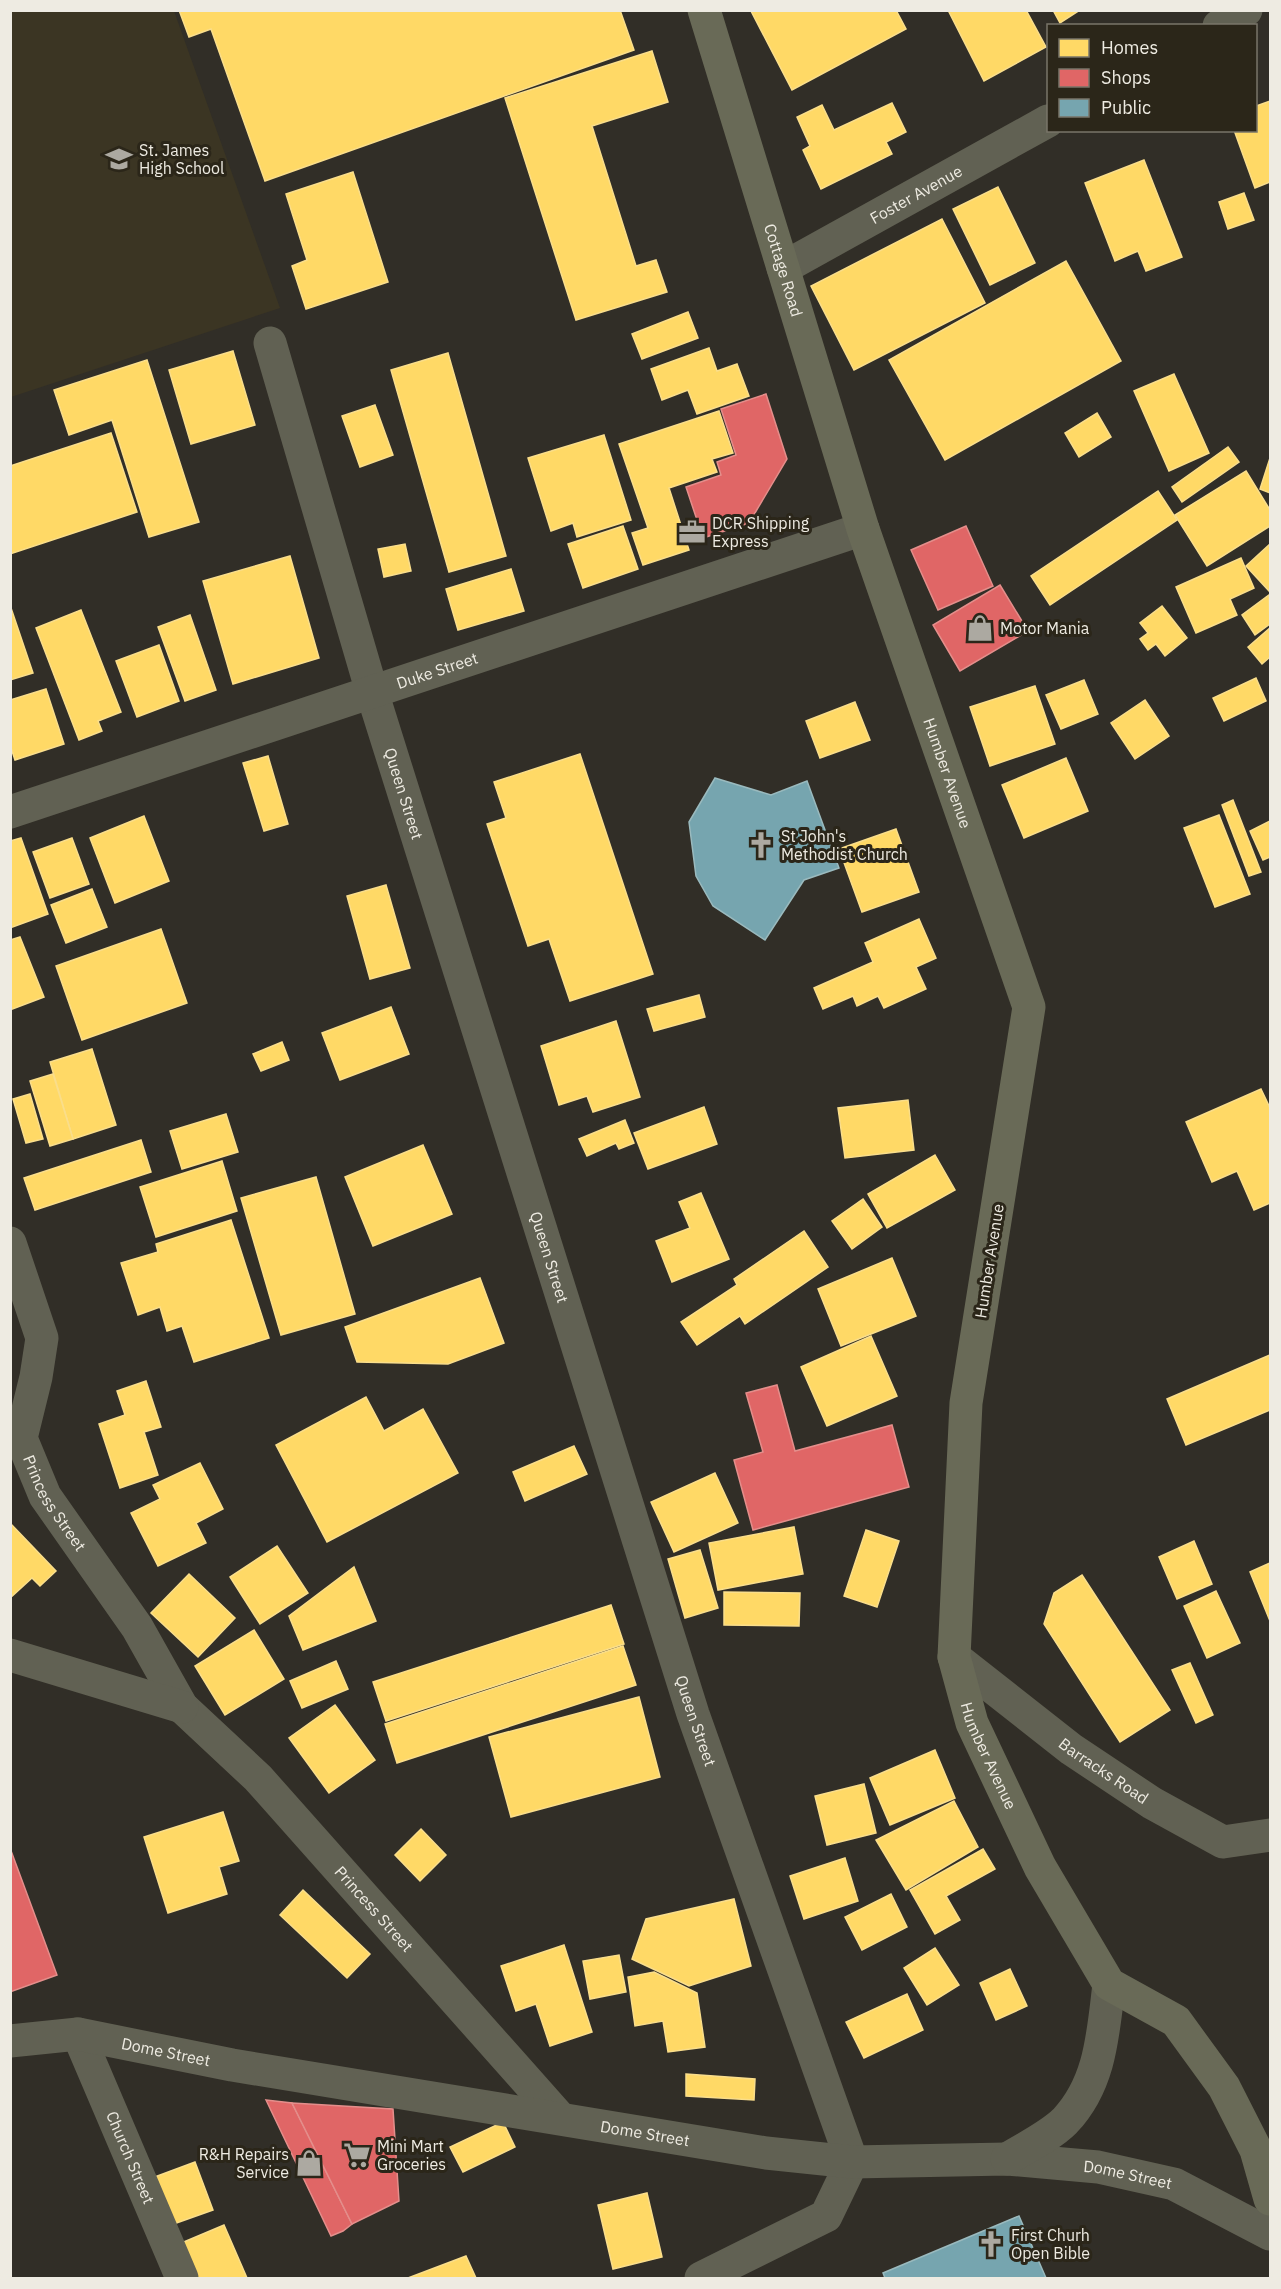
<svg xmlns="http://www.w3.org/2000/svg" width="1281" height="2289" font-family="'IBM Plex Sans',sans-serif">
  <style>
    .built { fill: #3b3523 }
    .homes { fill: #ffd966; stroke: #fade8b; stroke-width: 1.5 }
    .shops { fill: #e06666; stroke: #e48e8b; stroke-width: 1.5 }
    .public { fill: #76a5af; stroke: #9ababe; stroke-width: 1.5 }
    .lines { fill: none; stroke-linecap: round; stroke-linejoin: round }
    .minor { stroke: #616153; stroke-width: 33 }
    .major { stroke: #696a57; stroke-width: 33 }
    .labels { text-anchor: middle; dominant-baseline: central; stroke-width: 6; stroke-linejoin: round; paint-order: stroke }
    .poi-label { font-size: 16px; fill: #eeebe2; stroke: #2b2619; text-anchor: start }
    .street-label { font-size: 16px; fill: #eeebe2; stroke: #2b2619 }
  </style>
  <rect width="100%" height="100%" fill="#312e27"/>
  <!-- built -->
  <path class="built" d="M 10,11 L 174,11 L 280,308 L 11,397 Z"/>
  <!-- homes -->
  <g class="homes">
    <path d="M 179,10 L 620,10 L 634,50 L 265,181 L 211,29 L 189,37 Z"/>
    <path d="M 896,10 L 906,29 L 792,90 L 751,11 Z"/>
    <path d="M 948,10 L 1026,10 L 1046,47 L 984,81 Z"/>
    <path d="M 1053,10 L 1080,10 L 1060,23 Z"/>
    <path d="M 652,51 L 668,102 L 592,126 L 636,266 L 656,260 L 667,292 L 576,320 L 505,98 Z"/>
    <path d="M 1270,101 L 1270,182 L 1255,188 L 1234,130 L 1256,130 L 1256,106 Z"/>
    <path d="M 892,103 L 906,132 L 886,142 L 892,154 L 821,189 L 803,150 L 810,146 L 797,117 L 822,105 L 834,130 Z"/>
    <path d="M 1144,160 L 1182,257 L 1146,271 L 1138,251 L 1115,261 L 1085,183 Z"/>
    <path d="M 353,172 L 388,282 L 306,309 L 292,266 L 307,260 L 286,194 Z"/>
    <path d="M 998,187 L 1035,263 L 990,285 L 953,209 Z"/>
    <path d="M 1244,193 L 1254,220 L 1228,229 L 1219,202 Z"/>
    <path d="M 942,219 L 985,303 L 854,370 L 811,286 Z"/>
    <path d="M 1066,261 L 1121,361 L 945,460 L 889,360 Z"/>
    <path d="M 688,312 L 698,338 L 642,359 L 632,334 Z"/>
    <path d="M 709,348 L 717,371 L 737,364 L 749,396 L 697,414 L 688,390 L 662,400 L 651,369 Z"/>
    <path d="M 233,351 L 255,425 L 191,444 L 169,370 Z"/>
    <path d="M 448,353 L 506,556 L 449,572 L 391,370 Z"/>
    <path d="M 147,360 L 199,522 L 149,537 L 112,420 L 69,435 L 54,390 Z"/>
    <path d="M 1174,374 L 1209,453 L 1169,471 L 1134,391 Z"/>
    <path d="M 375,405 L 393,455 L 360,467 L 342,416 Z"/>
    <path d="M 719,411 L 733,453 L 712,459 L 717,472 L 669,488 L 689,550 L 643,565 L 632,533 L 648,528 L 619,444 Z"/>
    <path d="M 1097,413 L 1111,437 L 1079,457 L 1065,433 Z"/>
    <path d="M 111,433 L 137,512 L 10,554 L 10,466 Z"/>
    <path d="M 604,435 L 631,520 L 577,537 L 573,523 L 551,531 L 528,458 Z"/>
    <path d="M 1228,447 L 1239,462 L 1182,502 L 1172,487 Z"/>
    <path d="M 1270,458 L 1270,493 L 1260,489 Z"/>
    <path d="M 1246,471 L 1270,510 L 1270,526 L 1207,566 L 1175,515 Z"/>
    <path d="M 1158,491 L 1177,520 L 1050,605 L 1031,576 Z"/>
    <path d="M 623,526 L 638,569 L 583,588 L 568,544 Z"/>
    <path d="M 405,544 L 411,571 L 384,577 L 378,549 Z"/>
    <path d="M 1270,544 L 1270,592 L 1246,566 Z"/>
    <path d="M 290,556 L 319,658 L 233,684 L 203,581 Z"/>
    <path d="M 1241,558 L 1254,588 L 1230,599 L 1237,615 L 1196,633 L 1176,587 Z"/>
    <path d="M 511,569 L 524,611 L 458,630 L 446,589 Z"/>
    <path d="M 1269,595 L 1270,624 L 1255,635 L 1242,615 Z"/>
    <path d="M 10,605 L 33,673 L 10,680 Z"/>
    <path d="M 1162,606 L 1187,638 L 1165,656 L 1156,644 L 1148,650 L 1140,639 L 1148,633 L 1140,623 Z"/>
    <path d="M 81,610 L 121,712 L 98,721 L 102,731 L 79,740 L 36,628 Z"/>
    <path d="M 190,615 L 216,690 L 185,701 L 158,627 Z"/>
    <path d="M 1270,628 L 1270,657 L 1262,664 L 1248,647 Z"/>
    <path d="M 159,645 L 179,701 L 137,717 L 116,661 Z"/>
    <path d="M 1256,678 L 1266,701 L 1224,721 L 1213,698 Z"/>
    <path d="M 1084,680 L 1098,714 L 1061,729 L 1046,695 Z"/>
    <path d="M 1035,686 L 1055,744 L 990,766 L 970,707 Z"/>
    <path d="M 46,689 L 64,744 L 15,760 L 10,745 L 10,700 Z"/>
    <path d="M 1145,700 L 1169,736 L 1135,759 L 1111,723 Z"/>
    <path d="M 855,702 L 870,740 L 820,758 L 806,721 Z"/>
    <path d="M 580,754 L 653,974 L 570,1001 L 549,939 L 528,946 L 487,824 L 506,818 L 494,782 Z"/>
    <path d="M 268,756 L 288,824 L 264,831 L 243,763 Z"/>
    <path d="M 1066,758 L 1088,811 L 1024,838 L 1002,785 Z"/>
    <path d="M 1233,800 L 1261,872 L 1249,876 L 1222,805 Z"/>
    <path d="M 1219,815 L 1250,894 L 1215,907 L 1184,828 Z"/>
    <path d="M 144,816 L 169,881 L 115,903 L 90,838 Z"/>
    <path d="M 1270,821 L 1270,857 L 1263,860 L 1250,831 Z"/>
    <path d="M 896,829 L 919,892 L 862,912 L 839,849 Z"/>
    <path d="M 21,838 L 48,914 L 10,928 L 10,841 Z"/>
    <path d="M 72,838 L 89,884 L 50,898 L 33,852 Z"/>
    <path d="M 386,885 L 410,968 L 370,979 L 347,896 Z"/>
    <path d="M 92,889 L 107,927 L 66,943 L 51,905 Z"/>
    <path d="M 919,919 L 936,958 L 916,967 L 926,989 L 884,1008 L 878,996 L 857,1006 L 853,996 L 823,1009 L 814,988 L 873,962 L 865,943 Z"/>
    <path d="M 161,929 L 187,1003 L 82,1040 L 56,966 Z"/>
    <path d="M 20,937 L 44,997 L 10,1010 L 10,940 Z"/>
    <path d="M 699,995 L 705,1017 L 654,1031 L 647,1009 Z"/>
    <path d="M 391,1007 L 409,1054 L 340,1080 L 322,1033 Z"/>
    <path d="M 616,1021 L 640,1097 L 593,1112 L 587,1096 L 559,1105 L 541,1046 Z"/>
    <path d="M 282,1042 L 289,1060 L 261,1071 L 253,1054 Z"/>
    <path d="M 92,1049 L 116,1125 L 73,1139 L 50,1062 Z"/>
    <path d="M 53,1074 L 73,1139 L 50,1146 L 30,1081 Z"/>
    <path d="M 1261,1089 L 1270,1108 L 1270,1203 L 1254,1210 L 1237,1171 L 1212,1182 L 1186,1122 Z"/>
    <path d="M 30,1094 L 43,1139 L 26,1143 L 13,1099 Z"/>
    <path d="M 908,1100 L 914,1150 L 845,1158 L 838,1108 Z"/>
    <path d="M 704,1107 L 717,1144 L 648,1169 L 634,1133 Z"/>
    <path d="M 226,1114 L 238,1152 L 182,1169 L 170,1131 Z"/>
    <path d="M 625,1120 L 634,1143 L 619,1149 L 616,1143 L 587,1156 L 579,1139 Z"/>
    <path d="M 141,1140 L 151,1172 L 35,1210 L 24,1178 Z"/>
    <path d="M 423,1145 L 452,1214 L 373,1246 L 345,1177 Z"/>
    <path d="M 935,1155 L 955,1190 L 887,1228 L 868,1194 Z"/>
    <path d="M 222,1161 L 237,1211 L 156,1237 L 140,1187 Z"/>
    <path d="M 316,1177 L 355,1314 L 281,1335 L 241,1198 Z"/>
    <path d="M 701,1193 L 729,1259 L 672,1282 L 656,1241 L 690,1228 L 679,1202 Z"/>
    <path d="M 863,1199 L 882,1227 L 852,1249 L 832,1221 Z"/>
    <path d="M 231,1220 L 269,1338 L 194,1362 L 182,1326 L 167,1331 L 160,1307 L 138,1315 L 121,1263 L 158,1252 L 156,1244 Z"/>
    <path d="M 804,1231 L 828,1267 L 745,1324 L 740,1316 L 697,1345 L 681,1322 L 737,1285 L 734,1279 Z"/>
    <path d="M 892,1258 L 916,1316 L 841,1346 L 818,1289 Z"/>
    <path d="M 480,1278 L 504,1343 L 448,1364 L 357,1362 L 345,1327 Z"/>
    <path d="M 871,1336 L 897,1396 L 827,1426 L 801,1367 Z"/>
    <path d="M 1270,1355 L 1270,1410 L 1186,1445 L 1167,1399 Z"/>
    <path d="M 146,1381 L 161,1427 L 144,1432 L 158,1475 L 120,1488 L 99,1424 L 125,1415 L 117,1391 Z"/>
    <path d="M 366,1397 L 384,1431 L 423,1409 L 458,1473 L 327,1542 L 276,1445 Z"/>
    <path d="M 574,1446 L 587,1474 L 525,1501 L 513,1472 Z"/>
    <path d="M 200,1463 L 223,1509 L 196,1523 L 206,1543 L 158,1566 L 131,1513 L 160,1499 L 153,1485 Z"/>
    <path d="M 715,1473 L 738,1523 L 674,1552 L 651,1502 Z"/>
    <path d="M 10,1523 L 56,1571 L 40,1586 L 32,1578 L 10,1598 Z"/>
    <path d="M 794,1527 L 803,1574 L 718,1590 L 709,1543 Z"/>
    <path d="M 866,1530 L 899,1541 L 877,1607 L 844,1596 Z"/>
    <path d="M 1194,1541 L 1212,1584 L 1177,1599 L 1159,1557 Z"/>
    <path d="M 277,1546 L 308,1593 L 260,1624 L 230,1577 Z"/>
    <path d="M 700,1550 L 718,1608 L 685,1618 L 668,1559 Z"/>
    <path d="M 1270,1563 L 1270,1621 L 1250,1572 Z"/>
    <path d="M 354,1567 L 376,1621 L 303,1650 L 289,1616 Z"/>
    <path d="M 189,1574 L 235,1618 L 198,1657 L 151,1613 Z"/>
    <path d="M 1082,1575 L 1170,1710 L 1120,1742 L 1044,1624 L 1054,1593 Z"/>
    <path d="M 1216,1591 L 1240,1643 L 1207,1658 L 1184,1606 Z"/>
    <path d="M 724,1592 L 800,1593 L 799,1626 L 724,1625 Z"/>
    <path d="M 611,1605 L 624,1644 L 386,1721 L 373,1682 Z"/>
    <path d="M 254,1630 L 284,1679 L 225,1715 L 195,1666 Z"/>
    <path d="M 623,1646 L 636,1685 L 397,1763 L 385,1724 Z"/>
    <path d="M 336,1661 L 348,1689 L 302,1708 L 290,1681 Z"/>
    <path d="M 1190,1663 L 1213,1715 L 1196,1723 L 1172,1670 Z"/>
    <path d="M 639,1697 L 660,1777 L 511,1817 L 489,1737 Z"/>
    <path d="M 335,1705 L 375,1760 L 329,1793 L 289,1738 Z"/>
    <path d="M 935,1750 L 955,1798 L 890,1825 L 870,1778 Z"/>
    <path d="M 864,1784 L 876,1833 L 827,1845 L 815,1796 Z"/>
    <path d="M 954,1801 L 978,1847 L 906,1890 L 876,1840 Z"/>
    <path d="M 223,1812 L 239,1861 L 219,1867 L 227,1894 L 168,1913 L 144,1837 Z"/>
    <path d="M 421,1829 L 446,1855 L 420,1881 L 395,1855 Z"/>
    <path d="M 983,1849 L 995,1869 L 946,1896 L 960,1920 L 935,1934 L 910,1890 Z"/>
    <path d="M 845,1858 L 858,1901 L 804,1919 L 790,1876 Z"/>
    <path d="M 303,1890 L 370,1954 L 347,1978 L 280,1915 Z"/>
    <path d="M 891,1894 L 907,1927 L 862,1950 L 845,1917 Z"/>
    <path d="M 734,1899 L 751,1966 L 689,1986 L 632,1959 L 646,1919 Z"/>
    <path d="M 564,1945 L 592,2032 L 550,2046 L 536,2004 L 516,2011 L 501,1966 Z"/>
    <path d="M 935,1948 L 959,1985 L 927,2005 L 904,1968 Z"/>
    <path d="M 619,1955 L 626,1992 L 590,1999 L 583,1961 Z"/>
    <path d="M 1010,1969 L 1027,2006 L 996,2020 L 980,1983 Z"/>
    <path d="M 654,1972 L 697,1993 L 705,2047 L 668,2052 L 663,2021 L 635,2026 L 628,1977 Z"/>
    <path d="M 907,1994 L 923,2030 L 864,2058 L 846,2022 Z"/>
    <path d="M 686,2074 L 755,2079 L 754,2100 L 686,2096 Z"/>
    <path d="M 503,2122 L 515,2147 L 463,2172 L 450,2147 Z"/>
    <path d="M 195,2162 L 213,2210 L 168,2226 L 152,2178 Z"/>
    <path d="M 647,2193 L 662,2257 L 613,2269 L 598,2205 Z"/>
    <path d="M 224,2225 L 247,2278 L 186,2278 L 172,2247 Z"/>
    <path d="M 466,2256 L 476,2278 L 408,2278 Z"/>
  </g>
  <!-- shops -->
  <g class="shops">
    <path d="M 766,394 L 787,459 L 749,523 L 703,538 L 686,487 L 721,475 L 717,462 L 736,455 L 721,409 Z"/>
    <path d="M 966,526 L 993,586 L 938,610 L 911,550 Z"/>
    <path d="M 1000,585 L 1028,631 L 960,671 L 933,625 Z"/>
    <path d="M 777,1385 L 795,1451 L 892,1425 L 909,1487 L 753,1530 L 734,1460 L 763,1452 L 746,1393 Z"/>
    <path d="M 10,1848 L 57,1975 L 10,1992 Z"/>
    <path d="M 266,2100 L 292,2103 L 352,2224 L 343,2231 L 331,2236 Z"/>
    <path d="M 292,2103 L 393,2109 L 399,2201 L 352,2224 Z"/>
  </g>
  <!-- public -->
  <g class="public">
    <path d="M 715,778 L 771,795 L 807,781 L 839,868 L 804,880 L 765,940 L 713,906 L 696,876 L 689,822 Z"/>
    <path d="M 1019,2216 L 1046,2278 L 885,2278 L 883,2273 Z"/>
  </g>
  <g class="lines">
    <!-- minor -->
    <g class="minor">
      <path d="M 1219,26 L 1246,10"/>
      <path id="s1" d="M 783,268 L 1048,121"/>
      <path id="s2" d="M 270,343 L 372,692 L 693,1714 L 852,2162 L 826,2216 L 701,2278"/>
      <path id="s3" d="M 10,812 L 863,529"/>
      <path id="s4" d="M 10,1243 L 42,1338 L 36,1377 L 21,1438 L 45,1496 L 137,1627 L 182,1707 L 258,1778 L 560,2118"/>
      <path d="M 10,1655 L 182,1707"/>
      <path id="s5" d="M 954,1657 L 1071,1749 L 1152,1803 L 1223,1842 L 1270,1835"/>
      <path id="s6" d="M 78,2034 L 182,2278"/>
      <path id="s7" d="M 10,2041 L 78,2034 L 232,2065 L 766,2153 L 852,2162 L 1007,2159 L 1098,2167 L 1174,2184 L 1270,2234"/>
      <path d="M 1007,2159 C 1025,2148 1050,2136 1065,2121 C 1101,2083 1103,2033 1109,1984"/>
    </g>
    <!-- major -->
    <path class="major" id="s8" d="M 704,10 L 863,529 L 1029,1007 L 966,1403 L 954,1657 L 972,1723 L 1040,1867 L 1109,1984 L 1176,2021 L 1224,2087 L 1256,2150 L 1270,2199"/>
  </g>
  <!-- icons -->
  <defs>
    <symbol id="school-bare" viewBox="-9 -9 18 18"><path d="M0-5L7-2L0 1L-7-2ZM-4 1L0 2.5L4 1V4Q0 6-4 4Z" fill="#aca9a1" stroke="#2b2619" stroke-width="2.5" paint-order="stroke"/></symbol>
    <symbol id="office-bare" viewBox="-9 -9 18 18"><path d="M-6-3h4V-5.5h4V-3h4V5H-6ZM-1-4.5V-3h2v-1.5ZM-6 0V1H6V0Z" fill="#aca9a1" stroke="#2b2619" stroke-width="2.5" paint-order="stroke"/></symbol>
    <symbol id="shop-bare" viewBox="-9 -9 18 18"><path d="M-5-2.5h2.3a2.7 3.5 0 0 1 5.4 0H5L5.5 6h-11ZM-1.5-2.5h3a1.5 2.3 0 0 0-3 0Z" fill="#aca9a1" stroke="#2b2619" stroke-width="2.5" paint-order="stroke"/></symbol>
    <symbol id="church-bare" viewBox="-9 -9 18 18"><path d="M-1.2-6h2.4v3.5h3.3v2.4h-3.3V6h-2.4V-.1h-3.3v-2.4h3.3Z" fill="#aca9a1" stroke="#2b2619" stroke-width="2.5" paint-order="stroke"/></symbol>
    <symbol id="supermarket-bare" viewBox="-9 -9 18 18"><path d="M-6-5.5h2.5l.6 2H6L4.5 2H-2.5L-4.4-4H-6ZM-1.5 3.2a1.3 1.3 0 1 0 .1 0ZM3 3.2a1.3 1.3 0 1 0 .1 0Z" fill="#aca9a1" stroke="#2b2619" stroke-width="2.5" paint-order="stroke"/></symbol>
  </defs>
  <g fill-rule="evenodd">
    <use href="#school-bare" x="100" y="140" width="38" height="38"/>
    <use href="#office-bare" x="673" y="513" width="38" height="38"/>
    <use href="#shop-bare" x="961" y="609" width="38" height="38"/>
    <use href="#church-bare" x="742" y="826" width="38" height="38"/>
    <use href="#supermarket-bare" x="338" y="2136" width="38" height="38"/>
    <use href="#shop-bare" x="290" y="2144" width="38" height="38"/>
    <use href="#church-bare" x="972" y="2225" width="38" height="38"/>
  </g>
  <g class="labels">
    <!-- poi labels -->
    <g class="poi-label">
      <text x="139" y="150">St. James<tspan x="139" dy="18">High School</tspan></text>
      <text x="712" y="523">DCR Shipping<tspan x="712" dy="18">Express</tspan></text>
      <text x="1000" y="628">Motor Mania</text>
      <text x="781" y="836">St John's<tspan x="781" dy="18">Methodist Church</tspan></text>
      <text x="377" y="2146">Mini Mart<tspan x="377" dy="18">Groceries</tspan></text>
      <text x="289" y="2154" text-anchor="end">R&amp;H Repairs<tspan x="289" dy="18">Service</tspan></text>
      <text x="1011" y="2235">First Churh<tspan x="1011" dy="18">Open Bible</tspan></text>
    </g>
    <!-- street labels -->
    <g class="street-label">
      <text stroke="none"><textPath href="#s1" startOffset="152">Foster Avenue</textPath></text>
      <text stroke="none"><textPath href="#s8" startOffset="272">Cottage Road</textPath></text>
      <text stroke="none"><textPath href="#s3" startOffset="450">Duke Street</textPath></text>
      <text stroke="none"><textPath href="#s8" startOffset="801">Humber Avenue</textPath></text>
      <text stroke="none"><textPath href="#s2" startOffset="470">Queen Street</textPath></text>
      <text stroke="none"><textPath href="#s2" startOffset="956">Queen Street</textPath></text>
      <text transform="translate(989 1261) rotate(-81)">Humber Avenue</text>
      <text stroke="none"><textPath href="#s4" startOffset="276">Princess Street</textPath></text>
      <text stroke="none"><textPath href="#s2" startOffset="1442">Queen Street</textPath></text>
      <text stroke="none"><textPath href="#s8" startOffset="1809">Humber Avenue</textPath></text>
      <text stroke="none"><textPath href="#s5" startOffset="188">Barracks Road</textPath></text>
      <text stroke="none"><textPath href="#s4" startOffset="796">Princess Street</textPath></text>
      <text stroke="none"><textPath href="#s7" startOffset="158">Dome Street</textPath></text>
      <text stroke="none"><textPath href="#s7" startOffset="644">Dome Street</textPath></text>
      <text stroke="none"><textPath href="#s6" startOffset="134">Church Street</textPath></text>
      <text stroke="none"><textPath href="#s7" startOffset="1130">Dome Street</textPath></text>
    </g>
  </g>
  <!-- border -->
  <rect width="1281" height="2289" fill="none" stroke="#eeebe2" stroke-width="24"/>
  <!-- legend -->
  <rect x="1047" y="24" width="210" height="108" fill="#2b2619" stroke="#797569" stroke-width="1.5"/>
  <rect x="1059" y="39" width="30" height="18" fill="#ffd966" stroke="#797569" stroke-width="1.5"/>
  <text x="1101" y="54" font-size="18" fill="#eeebe2">Homes</text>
  <rect x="1059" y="69" width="30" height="18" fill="#e06666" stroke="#797569" stroke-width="1.5"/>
  <text x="1101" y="84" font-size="18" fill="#eeebe2">Shops</text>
  <rect x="1059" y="99" width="30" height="18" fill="#76a5af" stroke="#797569" stroke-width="1.5"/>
  <text x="1101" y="114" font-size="18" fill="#eeebe2">Public</text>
</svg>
